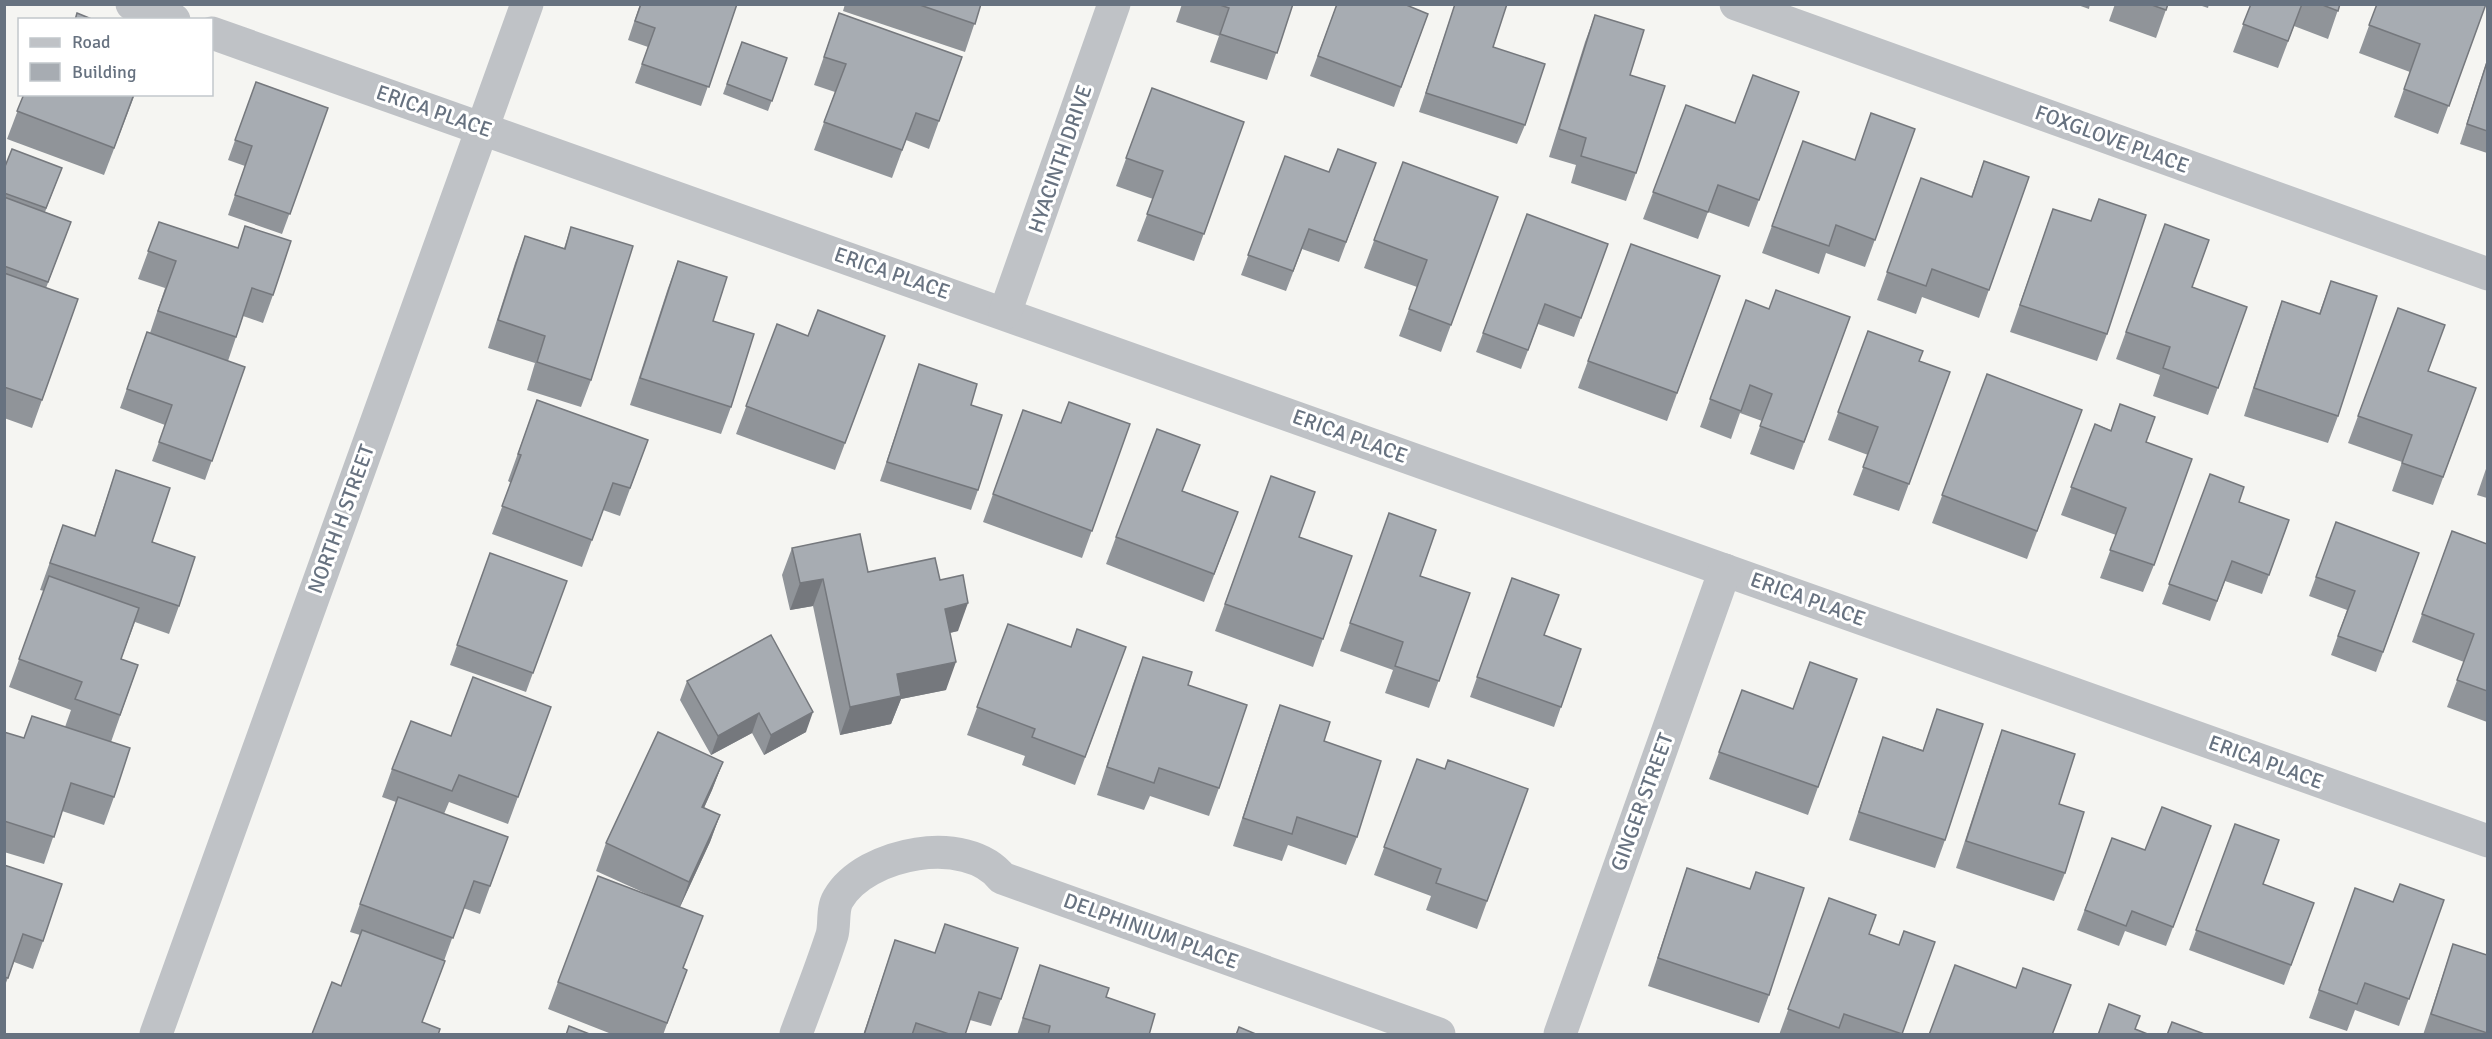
<svg xmlns="http://www.w3.org/2000/svg" width="2492" height="1039" font-family="Signika,sans-serif">
  <style>
    .lines { fill: none; stroke-linecap: round; stroke-linejoin: round }
    .minor { stroke: #bfc2c6; stroke-width: 33 }
    .tertiary { stroke: #bfc2c6; stroke-width: 33 }
    .wall { fill: #909499 }
    .shaded-wall { fill: #75787d }
    .building { fill: #a7acb2; stroke: #75787d; stroke-width: 1.5 }
    .labels { text-anchor: middle; dominant-baseline: central; stroke-width: 6; stroke-linejoin: round; paint-order: stroke }
    .street-label { font-size: 21px; fill: #677280; stroke: #fff }
  </style>
  <rect width="100%" height="100%" fill="#f5f5f2"/>
  <g class="lines">
    <!-- minor -->
    <g class="minor">
      <path d="M 132,4 L 174,20"/>
      <path d="M 1736,4 L 2488,274"/>
      <path d="M 212,33 L 2488,841"/>
      <path d="M 1005,313 L 1114,4"/>
      <path d="M 796,1034 C 808,1001 821,969 832,935 C 835,924 832,909 838,899 C 865,852 967,833 1002,878 L 1439,1034"/>
      <path d="M 1560,1034 L 1725,570"/>
    </g>
    <!-- tertiary -->
    <path class="tertiary" d="M 156,1034 L 527,4"/>
  </g>
  <!-- wall -->
  <g class="wall">
    <path d="M 640,4 L 737,4 L 701,106 L 635,83 L 648,47 L 628,40 Z"/>
    <path d="M 845,4 L 981,4 L 965,52 L 843,11 Z"/>
    <path d="M 1182,4 L 1293,4 L 1267,80 L 1210,62 L 1219,36 L 1176,22 Z"/>
    <path d="M 1337,4 L 1428,14 L 1394,107 L 1310,76 Z"/>
    <path d="M 1455,4 L 1507,4 L 1493,47 L 1525,125 L 1517,144 L 1419,112 Z"/>
    <path d="M 2075,4 L 2090,4 L 2089,9 Z"/>
    <path d="M 2115,4 L 2168,4 L 2156,38 L 2109,21 Z"/>
    <path d="M 2196,4 L 2209,4 L 2208,8 Z"/>
    <path d="M 2251,4 L 2340,4 L 2328,39 L 2294,26 L 2278,68 L 2233,52 Z"/>
    <path d="M 2377,4 L 2486,4 L 2438,134 L 2394,117 L 2410,72 L 2359,53 Z"/>
    <path d="M 839,13 L 962,57 L 929,149 L 906,140 L 892,178 L 814,150 L 835,92 L 814,85 Z"/>
    <path d="M 1595,15 L 1630,75 L 1636,173 L 1626,201 L 1571,183 L 1576,165 L 1549,157 L 1585,42 Z"/>
    <path d="M 742,42 L 787,58 L 768,111 L 723,94 Z"/>
    <path d="M 2487,60 L 2487,153 L 2460,144 Z"/>
    <path d="M 256,82 L 328,108 L 282,234 L 228,215 L 245,166 L 228,160 Z"/>
    <path d="M 1152,88 L 1244,122 L 1194,261 L 1137,241 L 1153,199 L 1116,186 Z"/>
    <path d="M 1799,92 L 1749,227 L 1708,212 L 1698,239 L 1643,219 L 1686,105 L 1735,123 Z"/>
    <path d="M 24,94 L 135,94 L 104,175 L 7,139 Z"/>
    <path d="M 1915,129 L 1865,267 L 1826,253 L 1819,274 L 1762,253 L 1803,141 L 1855,160 Z"/>
    <path d="M 1285,156 L 1329,172 L 1376,163 L 1339,262 L 1302,249 L 1286,291 L 1241,275 Z"/>
    <path d="M 1984,161 L 2029,177 L 1979,318 L 1922,297 L 1916,314 L 1877,300 L 1921,178 L 1971,197 Z"/>
    <path d="M 1403,162 L 1498,197 L 1441,352 L 1399,336 L 1417,287 L 1364,268 Z"/>
    <path d="M 62,168 L 45,212 L 71,222 L 46,288 L 78,299 L 32,428 L 4,418 L 4,169 Z"/>
    <path d="M 2053,209 L 2107,334 L 2097,361 L 2010,332 Z"/>
    <path d="M 1527,214 L 1608,244 L 1574,337 L 1538,324 L 1521,369 L 1476,352 Z"/>
    <path d="M 159,222 L 273,295 L 263,323 L 243,316 L 228,361 L 245,367 L 205,480 L 152,461 L 165,425 L 120,408 L 147,332 L 150,333 L 165,288 L 138,279 Z"/>
    <path d="M 2165,224 L 2192,287 L 2247,307 L 2208,415 L 2153,396 L 2160,375 L 2116,359 Z"/>
    <path d="M 571,227 L 591,380 L 581,407 L 527,390 L 535,363 L 488,348 L 515,263 L 525,236 L 564,248 Z"/>
    <path d="M 1631,244 L 1720,276 L 1667,421 L 1578,388 Z"/>
    <path d="M 678,261 L 713,321 L 731,407 L 721,434 L 630,405 L 668,288 Z"/>
    <path d="M 2331,281 L 2338,416 L 2328,443 L 2244,416 L 2272,329 L 2282,301 L 2319,314 Z"/>
    <path d="M 1746,300 L 1769,309 L 1850,317 L 1794,470 L 1750,454 L 1762,421 L 1740,413 L 1731,439 L 1700,427 Z"/>
    <path d="M 2398,308 L 2428,371 L 2476,388 L 2433,505 L 2392,491 L 2402,462 L 2348,443 Z"/>
    <path d="M 777,324 L 808,336 L 885,336 L 835,470 L 736,434 Z"/>
    <path d="M 1868,331 L 1919,361 L 1950,372 L 1899,511 L 1853,495 L 1868,455 L 1828,440 Z"/>
    <path d="M 919,364 L 971,405 L 978,490 L 971,510 L 880,481 Z"/>
    <path d="M 1987,374 L 2082,410 L 2027,559 L 1932,523 Z"/>
    <path d="M 537,400 L 648,440 L 620,516 L 603,510 L 582,567 L 492,534 L 511,483 L 508,481 Z"/>
    <path d="M 2120,404 L 2146,442 L 2154,565 L 2143,592 L 2100,578 L 2116,535 L 2061,515 L 2095,424 L 2111,430 Z"/>
    <path d="M 1023,410 L 1061,423 L 1130,424 L 1082,558 L 983,522 Z"/>
    <path d="M 2487,466 L 2487,498 L 2477,495 Z"/>
    <path d="M 116,470 L 152,542 L 179,606 L 169,634 L 135,622 L 121,659 L 138,665 L 111,742 L 114,797 L 104,825 L 62,811 L 44,864 L 4,852 L 4,732 L 24,738 L 65,727 L 71,710 L 9,687 L 44,591 L 40,590 L 63,525 L 94,536 Z"/>
    <path d="M 2210,474 L 2239,502 L 2289,520 L 2262,594 L 2225,581 L 2210,621 L 2162,604 Z"/>
    <path d="M 1271,476 L 1299,537 L 1352,556 L 1313,667 L 1215,631 Z"/>
    <path d="M 1183,491 L 1238,512 L 1204,602 L 1106,564 L 1116,537 Z"/>
    <path d="M 1389,513 L 1420,576 L 1470,593 L 1429,708 L 1385,693 L 1393,670 L 1340,651 Z"/>
    <path d="M 2336,522 L 2419,553 L 2376,672 L 2331,655 L 2347,610 L 2309,596 Z"/>
    <path d="M 2452,531 L 2487,544 L 2487,722 L 2447,707 L 2464,662 L 2412,642 Z"/>
    <path d="M 792,548 L 868,572 L 940,580 L 958,631 L 950,633 L 946,690 L 901,699 L 891,724 L 840,735 L 813,606 L 790,610 L 782,575 Z"/>
    <path d="M 490,553 L 559,601 L 526,692 L 450,665 Z"/>
    <path d="M 1512,578 L 1544,635 L 1581,649 L 1554,727 L 1470,697 Z"/>
    <path d="M 1008,624 L 1071,647 L 1126,647 L 1075,785 L 1022,765 L 1025,756 L 967,735 Z"/>
    <path d="M 1143,657 L 1219,788 L 1209,816 L 1150,796 L 1144,810 L 1097,795 L 1133,684 Z"/>
    <path d="M 1857,679 L 1808,815 L 1709,779 L 1742,690 L 1793,709 Z"/>
    <path d="M 687,681 L 806,732 L 764,755 L 752,733 L 711,755 L 680,700 Z"/>
    <path d="M 1280,705 L 1324,741 L 1357,837 L 1346,865 L 1288,845 L 1282,861 L 1233,846 L 1270,733 Z"/>
    <path d="M 551,707 L 508,824 L 449,802 L 444,814 L 508,837 L 480,914 L 463,908 L 422,1022 L 438,1035 L 312,1035 L 332,982 L 341,986 L 360,935 L 350,932 L 396,802 L 382,797 L 392,769 L 451,736 Z"/>
    <path d="M 1937,709 L 1945,840 L 1935,868 L 1849,840 L 1883,737 L 1923,750 Z"/>
    <path d="M 2002,730 L 2059,804 L 2065,873 L 2054,901 L 1956,868 L 1992,758 Z"/>
    <path d="M 1417,759 L 1444,769 L 1528,789 L 1477,929 L 1426,910 L 1431,896 L 1374,875 Z"/>
    <path d="M 723,762 L 712,790 L 704,808 L 720,815 L 710,842 L 680,907 L 683,969 L 687,970 L 663,1035 L 614,1035 L 548,1009 L 558,982 L 649,895 L 596,871 L 606,843 Z"/>
    <path d="M 2235,824 L 2263,884 L 2314,903 L 2284,985 L 2189,950 Z"/>
    <path d="M 2211,826 L 2166,946 L 2125,931 L 2119,946 L 2077,930 L 2112,838 L 2145,850 Z"/>
    <path d="M 4,865 L 43,941 L 33,969 L 14,962 L 4,988 Z"/>
    <path d="M 1687,868 L 1769,995 L 1759,1023 L 1648,986 Z"/>
    <path d="M 2355,888 L 2393,902 L 2444,900 L 2399,1026 L 2355,1010 L 2347,1031 L 2309,1018 Z"/>
    <path d="M 1829,898 L 1869,934 L 1902,1035 L 1779,1035 Z"/>
    <path d="M 945,924 L 1001,999 L 991,1026 L 970,1020 L 965,1035 L 863,1035 L 895,940 L 935,953 Z"/>
    <path d="M 2453,944 L 2487,955 L 2487,1035 L 2423,1035 Z"/>
    <path d="M 1040,965 L 1106,997 L 1149,1035 L 1017,1035 Z"/>
  </g>
  <!-- shaded-wall -->
  <g class="shaded-wall">
    <path d="M 823,579 L 813,606 L 790,610 L 800,583 Z"/>
    <path d="M 968,603 L 958,631 L 935,636 L 945,609 Z"/>
    <path d="M 956,662 L 946,690 L 901,699 L 891,724 L 840,735 L 850,707 L 897,674 Z"/>
    <path d="M 813,712 L 806,732 L 764,755 L 771,735 Z"/>
    <path d="M 759,713 L 752,733 L 711,755 L 718,736 Z"/>
    <path d="M 723,762 L 712,790 L 692,834 L 702,807 Z"/>
    <path d="M 720,815 L 710,842 L 679,909 L 689,882 Z"/>
  </g>
  <!-- building -->
  <g class="building">
    <path d="M 641,4 L 737,4 L 709,87 L 642,64 L 655,28 L 635,21 Z"/>
    <path d="M 917,4 L 981,4 L 975,24 Z"/>
    <path d="M 1217,4 L 1293,4 L 1277,53 L 1220,34 L 1229,8 Z"/>
    <path d="M 1337,4 L 1404,4 L 1428,14 L 1401,87 L 1318,56 Z"/>
    <path d="M 1455,4 L 1507,4 L 1493,47 L 1545,64 L 1525,125 L 1426,93 Z"/>
    <path d="M 2149,4 L 2168,4 L 2166,10 Z"/>
    <path d="M 2251,4 L 2302,4 L 2288,41 L 2243,24 Z"/>
    <path d="M 2320,4 L 2340,4 L 2338,11 Z"/>
    <path d="M 2377,4 L 2486,4 L 2449,106 L 2404,89 L 2420,44 L 2369,25 Z"/>
    <path d="M 77,13 L 94,20 L 75,20 Z"/>
    <path d="M 839,13 L 962,57 L 939,121 L 916,113 L 902,150 L 824,122 L 846,64 L 824,57 Z"/>
    <path d="M 1595,15 L 1644,30 L 1630,75 L 1665,86 L 1636,173 L 1581,156 L 1586,138 L 1559,129 Z"/>
    <path d="M 742,42 L 787,58 L 772,101 L 727,84 Z"/>
    <path d="M 2487,62 L 2487,131 L 2467,124 Z"/>
    <path d="M 1753,75 L 1799,92 L 1759,200 L 1718,185 L 1708,212 L 1653,192 L 1686,105 L 1735,123 Z"/>
    <path d="M 256,82 L 328,108 L 290,214 L 235,195 L 252,146 L 235,140 Z"/>
    <path d="M 1152,88 L 1244,122 L 1204,234 L 1147,214 L 1163,171 L 1126,158 Z"/>
    <path d="M 24,94 L 134,94 L 114,148 L 17,111 Z"/>
    <path d="M 1871,113 L 1915,129 L 1875,240 L 1836,225 L 1829,246 L 1772,226 L 1803,141 L 1855,160 Z"/>
    <path d="M 12,149 L 62,168 L 46,208 L 4,193 L 4,169 Z"/>
    <path d="M 1338,149 L 1376,163 L 1346,242 L 1309,229 L 1293,271 L 1248,255 L 1285,156 L 1329,172 Z"/>
    <path d="M 1984,161 L 2029,177 L 1989,290 L 1932,269 L 1926,286 L 1887,272 L 1921,178 L 1972,197 Z"/>
    <path d="M 1403,162 L 1498,197 L 1451,325 L 1409,309 L 1427,260 L 1374,240 Z"/>
    <path d="M 4,197 L 71,222 L 48,282 L 4,266 Z"/>
    <path d="M 2099,199 L 2146,215 L 2107,334 L 2020,305 L 2053,209 L 2091,221 Z"/>
    <path d="M 1527,214 L 1608,244 L 1581,318 L 1545,304 L 1528,350 L 1483,333 Z"/>
    <path d="M 159,222 L 238,248 L 245,226 L 291,241 L 273,295 L 252,288 L 236,337 L 158,311 L 176,261 L 148,251 Z"/>
    <path d="M 2165,224 L 2209,240 L 2192,287 L 2247,307 L 2218,388 L 2163,368 L 2170,347 L 2126,332 Z"/>
    <path d="M 571,227 L 633,246 L 591,380 L 537,362 L 545,336 L 498,320 L 525,236 L 565,249 Z"/>
    <path d="M 1631,244 L 1720,276 L 1677,393 L 1588,361 Z"/>
    <path d="M 678,261 L 727,277 L 713,321 L 754,334 L 731,407 L 640,378 Z"/>
    <path d="M 4,273 L 78,299 L 42,400 L 4,387 Z"/>
    <path d="M 2331,281 L 2377,296 L 2338,416 L 2254,388 L 2282,301 L 2320,314 Z"/>
    <path d="M 1776,290 L 1850,317 L 1804,442 L 1760,426 L 1772,394 L 1750,385 L 1741,411 L 1710,399 L 1746,300 L 1769,309 Z"/>
    <path d="M 2398,308 L 2445,325 L 2428,371 L 2476,388 L 2443,477 L 2402,463 L 2412,435 L 2358,416 Z"/>
    <path d="M 818,310 L 885,336 L 845,443 L 746,406 L 777,324 L 808,336 Z"/>
    <path d="M 1868,331 L 1923,351 L 1919,361 L 1950,372 L 1909,484 L 1863,467 L 1878,427 L 1838,412 Z"/>
    <path d="M 147,332 L 245,367 L 212,461 L 159,442 L 172,405 L 127,389 Z"/>
    <path d="M 919,364 L 977,384 L 971,405 L 1002,415 L 978,490 L 887,462 Z"/>
    <path d="M 1987,374 L 2082,410 L 2037,531 L 1942,495 Z"/>
    <path d="M 537,400 L 648,440 L 630,488 L 613,483 L 592,540 L 502,506 L 521,455 L 518,454 Z"/>
    <path d="M 1069,402 L 1130,424 L 1092,531 L 993,494 L 1023,410 L 1061,423 Z"/>
    <path d="M 2120,404 L 2155,417 L 2146,442 L 2192,459 L 2154,565 L 2110,550 L 2126,508 L 2071,487 L 2095,424 L 2111,431 Z"/>
    <path d="M 1157,429 L 1200,445 L 1182,491 L 1238,512 L 1214,574 L 1116,537 Z"/>
    <path d="M 116,470 L 170,488 L 152,542 L 195,557 L 179,606 L 50,563 L 63,525 L 95,536 Z"/>
    <path d="M 2210,474 L 2244,487 L 2239,502 L 2289,520 L 2269,575 L 2232,561 L 2217,601 L 2169,584 Z"/>
    <path d="M 1271,476 L 1315,492 L 1299,537 L 1352,556 L 1323,639 L 1225,604 Z"/>
    <path d="M 1389,513 L 1436,530 L 1420,576 L 1470,593 L 1439,681 L 1395,666 L 1403,642 L 1350,623 Z"/>
    <path d="M 2336,522 L 2419,553 L 2383,652 L 2338,636 L 2355,591 L 2316,577 Z"/>
    <path d="M 2452,531 L 2487,544 L 2487,691 L 2457,680 L 2474,634 L 2422,614 Z"/>
    <path d="M 860,534 L 868,572 L 935,558 L 940,580 L 963,575 L 968,603 L 945,609 L 956,662 L 897,674 L 901,696 L 850,707 L 823,579 L 800,583 L 792,548 Z"/>
    <path d="M 490,553 L 567,581 L 533,673 L 457,645 Z"/>
    <path d="M 49,576 L 139,608 L 121,659 L 138,665 L 120,715 L 75,699 L 82,682 L 19,659 Z"/>
    <path d="M 1512,578 L 1559,595 L 1544,635 L 1581,649 L 1561,707 L 1477,677 Z"/>
    <path d="M 1008,624 L 1071,647 L 1077,629 L 1126,647 L 1085,757 L 1032,737 L 1035,729 L 977,707 Z"/>
    <path d="M 771,635 L 813,712 L 771,735 L 759,713 L 718,736 L 687,681 Z"/>
    <path d="M 1143,657 L 1192,672 L 1188,685 L 1247,705 L 1219,788 L 1159,768 L 1154,783 L 1107,767 Z"/>
    <path d="M 1810,662 L 1857,679 L 1818,787 L 1719,752 L 1742,690 L 1793,709 Z"/>
    <path d="M 473,677 L 551,707 L 518,797 L 459,775 L 452,791 L 392,769 L 411,721 L 451,736 Z"/>
    <path d="M 1280,705 L 1330,722 L 1324,741 L 1381,761 L 1357,837 L 1297,817 L 1292,834 L 1243,818 Z"/>
    <path d="M 1937,709 L 1983,724 L 1945,840 L 1859,812 L 1883,737 L 1923,751 Z"/>
    <path d="M 32,716 L 130,748 L 114,797 L 71,783 L 54,837 L 4,821 L 4,732 L 24,738 Z"/>
    <path d="M 2002,730 L 2075,754 L 2059,804 L 2084,812 L 2065,873 L 1966,841 Z"/>
    <path d="M 658,732 L 723,762 L 702,807 L 720,815 L 689,882 L 606,843 Z"/>
    <path d="M 1417,759 L 1445,769 L 1448,760 L 1528,789 L 1487,901 L 1436,883 L 1441,869 L 1384,847 Z"/>
    <path d="M 398,797 L 508,837 L 490,886 L 474,881 L 453,938 L 360,904 Z"/>
    <path d="M 2162,807 L 2211,826 L 2173,927 L 2132,911 L 2126,926 L 2085,910 L 2112,838 L 2145,850 Z"/>
    <path d="M 2235,824 L 2279,840 L 2263,884 L 2314,903 L 2291,965 L 2196,930 Z"/>
    <path d="M 4,865 L 62,884 L 43,941 L 23,934 L 8,978 L 4,977 Z"/>
    <path d="M 1687,868 L 1750,889 L 1756,872 L 1804,888 L 1769,995 L 1658,958 Z"/>
    <path d="M 598,876 L 703,916 L 683,968 L 687,970 L 667,1023 L 558,982 Z"/>
    <path d="M 2400,884 L 2444,900 L 2409,999 L 2365,983 L 2357,1004 L 2319,990 L 2355,888 L 2393,902 Z"/>
    <path d="M 1829,898 L 1876,915 L 1869,934 L 1899,945 L 1904,931 L 1935,942 L 1902,1034 L 1844,1014 L 1839,1028 L 1788,1009 Z"/>
    <path d="M 945,924 L 1018,948 L 1001,999 L 979,992 L 965,1035 L 952,1035 L 916,1023 L 912,1035 L 864,1035 L 895,940 L 935,953 Z"/>
    <path d="M 362,930 L 445,961 L 422,1022 L 440,1029 L 438,1035 L 314,1035 L 312,1034 L 332,982 L 341,986 Z"/>
    <path d="M 2453,944 L 2487,955 L 2487,1033 L 2431,1014 Z"/>
    <path d="M 1040,965 L 1109,988 L 1106,997 L 1155,1014 L 1149,1035 L 1048,1035 L 1050,1026 L 1023,1018 Z"/>
    <path d="M 1955,965 L 2016,988 L 2023,968 L 2071,985 L 2052,1035 L 1929,1035 Z"/>
    <path d="M 2109,1004 L 2140,1016 L 2135,1029 L 2150,1035 L 2098,1035 Z"/>
    <path d="M 2172,1022 L 2207,1035 L 2167,1035 Z"/>
    <path d="M 569,1026 L 592,1035 L 566,1035 Z"/>
    <path d="M 1239,1027 L 1258,1035 L 1236,1035 Z"/>
  </g>
  <g class="labels">
    <!-- street labels -->
    <g class="street-label">
      <text transform="translate(434 111) rotate(19)">ERICA PLACE</text>
      <text transform="translate(2112 139) rotate(20)">FOXGLOVE PLACE</text>
      <text transform="translate(1060 159) rotate(-71)">HYACINTH DRIVE</text>
      <text transform="translate(892 273) rotate(19)">ERICA PLACE</text>
      <text transform="translate(1350 436) rotate(20)">ERICA PLACE</text>
      <text transform="translate(341 519) rotate(-70)">NORTH H STREET</text>
      <text transform="translate(1808 599) rotate(20)">ERICA PLACE</text>
      <text transform="translate(2266 762) rotate(20)">ERICA PLACE</text>
      <text transform="translate(1642 802) rotate(-70)">GINGER STREET</text>
      <text transform="translate(1151 931) rotate(20)">DELPHINIUM PLACE</text>
    </g>
  </g>
  <!-- border -->
  <rect width="2492" height="1039" fill="none" stroke="#677280" stroke-width="12"/>
  <!-- legend -->
  <rect x="18" y="18" width="195" height="78" fill="#ffffff" stroke="#c2c7cc" stroke-width="1.5"/>
  <rect x="30" y="38" width="30" height="9" fill="#bfc2c6" stroke="#c2c7cc" stroke-width="1.5"/>
  <text x="72" y="48" font-size="18" fill="#677280">Road</text>
  <rect x="30" y="63" width="30" height="18" fill="#a7acb2" stroke="#c2c7cc" stroke-width="1.5"/>
  <text x="72" y="78" font-size="18" fill="#677280">Building</text>
</svg>
